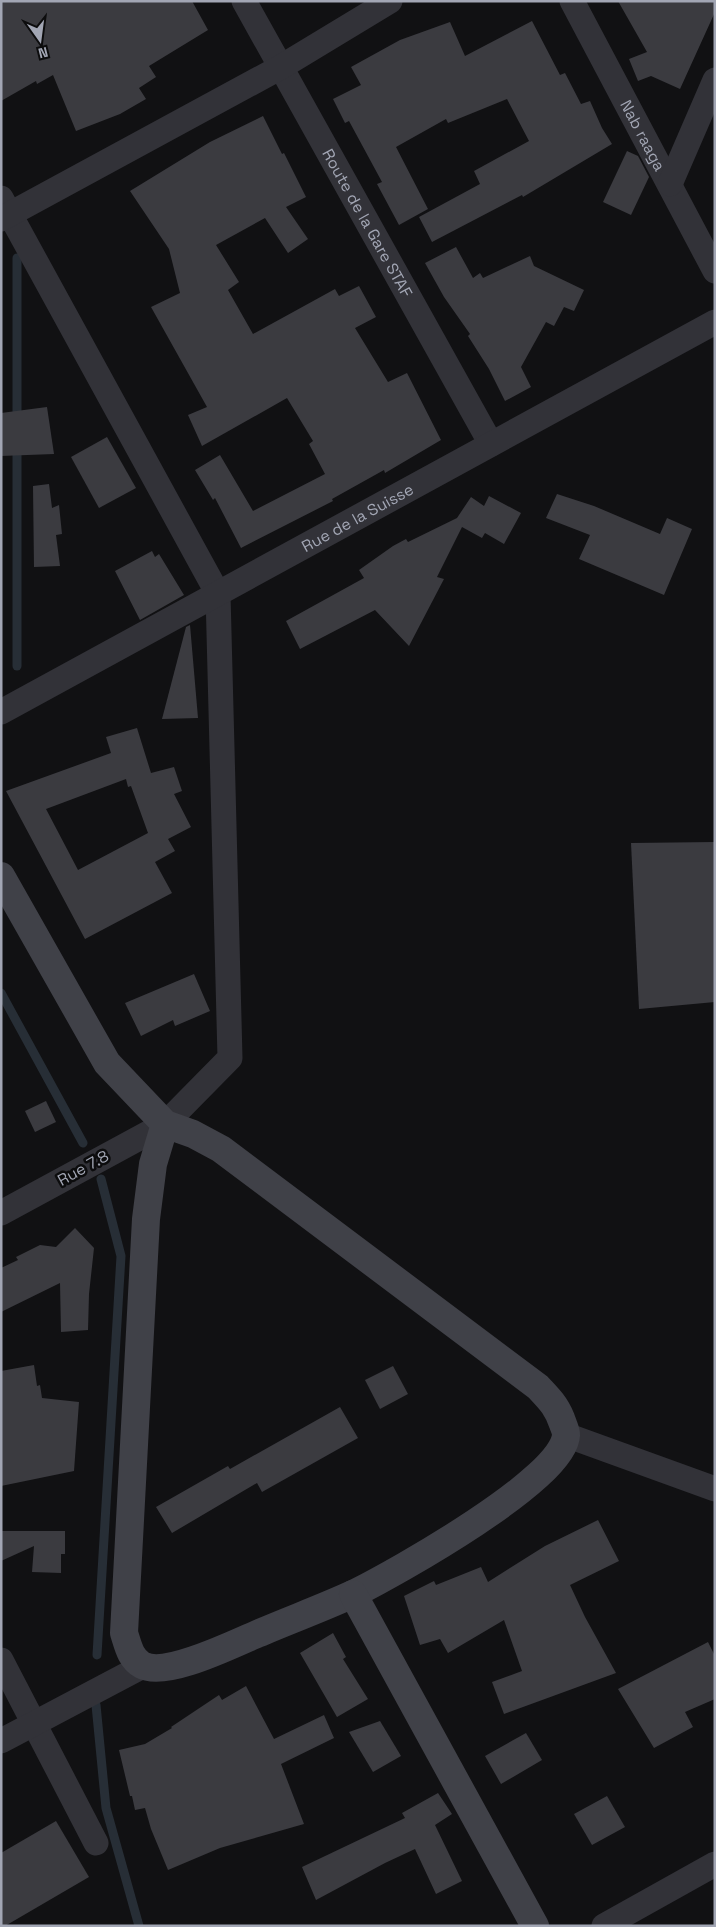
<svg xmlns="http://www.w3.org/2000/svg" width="716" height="1927" font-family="'Space Grotesk',sans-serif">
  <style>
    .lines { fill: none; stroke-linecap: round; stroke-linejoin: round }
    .stream { stroke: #272e36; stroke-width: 9 }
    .building { fill: #3b3b40; fill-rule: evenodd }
    .street { stroke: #323238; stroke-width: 25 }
    .secondary { stroke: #404148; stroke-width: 28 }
    .labels { text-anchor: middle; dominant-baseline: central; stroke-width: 5; stroke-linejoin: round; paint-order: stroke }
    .street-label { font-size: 16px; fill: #a2a6b4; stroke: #0c0c0d }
  </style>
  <rect width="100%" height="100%" fill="#111113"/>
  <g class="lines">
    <!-- stream -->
    <g class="stream">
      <path d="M 17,422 L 17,258"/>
      <path d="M 17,666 L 17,445"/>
      <path d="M 1,993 L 83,1143"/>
      <path d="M 97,1655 L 121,1256 L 101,1179"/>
      <path d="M 96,1705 L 106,1808 L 139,1926"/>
    </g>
  </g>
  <!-- building -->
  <g class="building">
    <path d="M 1,1 L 192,1 L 208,30 L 149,66 L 156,77 L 139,88 L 146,99 L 120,114 L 76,131 L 53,75 L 37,84 L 36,81 L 1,101 Z"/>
    <path d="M 618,1 L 715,1 L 715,12 L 680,89 L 651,76 L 638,81 L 629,59 L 647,52 Z"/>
    <path d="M 532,21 L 560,75 L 565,73 L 581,104 L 590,101 L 602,128 L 612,144 L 523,197 L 522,195 L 432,242 L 419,217 L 480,184 L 474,171 L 529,141 L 507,99 L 448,123 L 446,119 L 396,147 L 428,209 L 399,225 L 377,184 L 382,182 L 349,121 L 345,123 L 333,99 L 361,85 L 351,67 L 400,40 L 450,22 L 465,56 Z"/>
    <path d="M 263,116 L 282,154 L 284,153 L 306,197 L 286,207 L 308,239 L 288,253 L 265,218 L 216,245 L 239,282 L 228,290 L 253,334 L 335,289 L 339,296 L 359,286 L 376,317 L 355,328 L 388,382 L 407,373 L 441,440 L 385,473 L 384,470 L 332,499 L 333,501 L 241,548 L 215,498 L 213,500 L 195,470 L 220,455 L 253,511 L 325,474 L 309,444 L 313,441 L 287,398 L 202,446 L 188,415 L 207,407 L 151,307 L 180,293 L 169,249 L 130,191 L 210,142 Z"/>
    <path d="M 627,151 L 638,156 L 649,177 L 631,215 L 603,202 Z"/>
    <path d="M 456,247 L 473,278 L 480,273 L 483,278 L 530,256 L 534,266 L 584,290 L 574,311 L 564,307 L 554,326 L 546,322 L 521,367 L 531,387 L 505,401 L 489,369 L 468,336 L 470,334 L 444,297 L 425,263 Z"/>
    <path d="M 47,407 L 54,454 L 1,456 L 1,413 Z"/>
    <path d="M 107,437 L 136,488 L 99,508 L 71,457 Z"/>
    <path d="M 49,484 L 52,508 L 59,505 L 62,534 L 56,535 L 60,566 L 34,567 L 33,486 Z"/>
    <path d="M 557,494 L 594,506 L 660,534 L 667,518 L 692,529 L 664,595 L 579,559 L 590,535 L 546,518 Z"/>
    <path d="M 489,496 L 521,513 L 504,544 L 485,533 L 482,538 L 462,527 L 437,577 L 444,579 L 409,646 L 375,610 L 300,649 L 286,621 L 364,578 L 359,570 L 393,546 L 406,539 L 408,542 L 457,518 L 471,497 L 484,506 Z"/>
    <path d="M 152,551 L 155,557 L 159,554 L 184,595 L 140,620 L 115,571 Z"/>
    <path d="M 190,625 L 198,718 L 162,719 L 186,627 Z"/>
    <path d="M 137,728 L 151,773 L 174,767 L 182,791 L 174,794 L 191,827 L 168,839 L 175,851 L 155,862 L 172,893 L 85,939 L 6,791 L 111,753 L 106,737 ZM 126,779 L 128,787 L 131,786 L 148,833 L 78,870 L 46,809 Z"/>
    <path d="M 715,842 L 715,1002 L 639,1009 L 631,843 Z"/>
    <path d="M 194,974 L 210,1011 L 175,1026 L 173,1020 L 141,1036 L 125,1003 Z"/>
    <path d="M 46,1101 L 56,1122 L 35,1132 L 25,1111 Z"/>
    <path d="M 75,1228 L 94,1248 L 89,1294 L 88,1330 L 61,1332 L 60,1283 L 1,1312 L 1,1268 L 18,1260 L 16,1257 L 40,1245 L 56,1247 Z"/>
    <path d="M 34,1365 L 37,1386 L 40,1385 L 42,1398 L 79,1402 L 74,1471 L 1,1486 L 1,1371 Z"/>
    <path d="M 393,1366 L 408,1394 L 380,1409 L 365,1380 Z"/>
    <path d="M 340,1407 L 358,1438 L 262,1492 L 257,1483 L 172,1533 L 156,1507 L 228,1466 L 230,1469 Z"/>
    <path d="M 598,1520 L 619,1561 L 570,1585 L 585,1617 L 616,1673 L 504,1714 L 492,1682 L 522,1671 L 504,1620 L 448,1653 L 440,1639 L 420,1645 L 404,1596 L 434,1581 L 436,1585 L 481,1567 L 488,1582 L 545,1546 Z"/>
    <path d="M 1,1531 L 65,1531 L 65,1554 L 61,1554 L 61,1573 L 32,1572 L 34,1546 L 1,1561 Z"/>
    <path d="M 333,1633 L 346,1657 L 343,1659 L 368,1699 L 337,1717 L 300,1653 Z"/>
    <path d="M 708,1642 L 715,1656 L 715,1699 L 685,1712 L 693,1727 L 654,1748 L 618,1689 Z"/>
    <path d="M 246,1686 L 274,1739 L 324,1715 L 334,1738 L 281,1764 L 304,1824 L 220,1848 L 168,1870 L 151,1829 L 145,1808 L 135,1810 L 132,1796 L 130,1796 L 119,1750 L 145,1744 L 172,1728 L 171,1727 L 219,1695 L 222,1700 Z"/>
    <path d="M 380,1721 L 401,1756 L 373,1772 L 349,1732 Z"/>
    <path d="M 526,1733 L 542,1760 L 501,1784 L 485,1756 Z"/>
    <path d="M 438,1793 L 452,1814 L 435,1825 L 462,1881 L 436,1894 L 415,1849 L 385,1863 L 316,1900 L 302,1867 L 405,1818 L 402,1813 Z"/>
    <path d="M 607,1796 L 625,1827 L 592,1845 L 574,1814 Z"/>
    <path d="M 56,1821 L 89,1877 L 5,1926 L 1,1926 L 1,1853 Z"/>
  </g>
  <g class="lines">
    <!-- street -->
    <g class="street">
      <path id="s1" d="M 244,1 L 491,444"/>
      <path id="s2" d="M 572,1 L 715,271"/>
      <path d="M 670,184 L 715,80"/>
      <path d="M 1,198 L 218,594 L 230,1058 L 165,1124 L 1,1213"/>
      <path d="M 1,219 L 281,67 L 390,1"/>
      <path id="s3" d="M 1,712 L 715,322"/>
      <path d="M 566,1435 L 715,1489"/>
      <path d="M 1,1660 L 96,1843"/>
      <path d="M 1,1741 L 143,1666"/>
      <path d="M 604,1926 L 715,1864"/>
    </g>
    <!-- secondary -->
    <g class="secondary">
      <path d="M 1,876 L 107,1063 L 165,1124 L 193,1134 L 221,1149 L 538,1387 C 550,1400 557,1406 563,1424 C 564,1427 566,1431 566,1435 C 564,1479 395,1573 355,1593 C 323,1608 289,1620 257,1634 C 233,1644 166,1678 142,1665 C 130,1658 128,1645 124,1633 L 146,1219 L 153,1164 L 165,1124"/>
      <path d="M 353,1594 L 535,1926"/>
    </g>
  </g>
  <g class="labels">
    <!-- street labels -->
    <g class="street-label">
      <text stroke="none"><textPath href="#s2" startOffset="152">Nab raaga</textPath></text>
      <text stroke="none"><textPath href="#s1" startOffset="254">Route de la Gare STAF</textPath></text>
      <text stroke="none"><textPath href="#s3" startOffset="406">Rue de la Suisse</textPath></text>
      <text transform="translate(83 1168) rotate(-29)">Rue 7.8</text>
    </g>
  </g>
  <!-- border -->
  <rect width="716" height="1927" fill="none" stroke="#a2a6b4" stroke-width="5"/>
  <!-- north arrow -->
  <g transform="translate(40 40) rotate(166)" stroke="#0c0c0d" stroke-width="4" paint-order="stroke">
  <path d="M0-4L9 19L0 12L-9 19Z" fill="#a2a6b4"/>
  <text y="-8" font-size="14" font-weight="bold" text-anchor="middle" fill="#a2a6b4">N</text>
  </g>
</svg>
